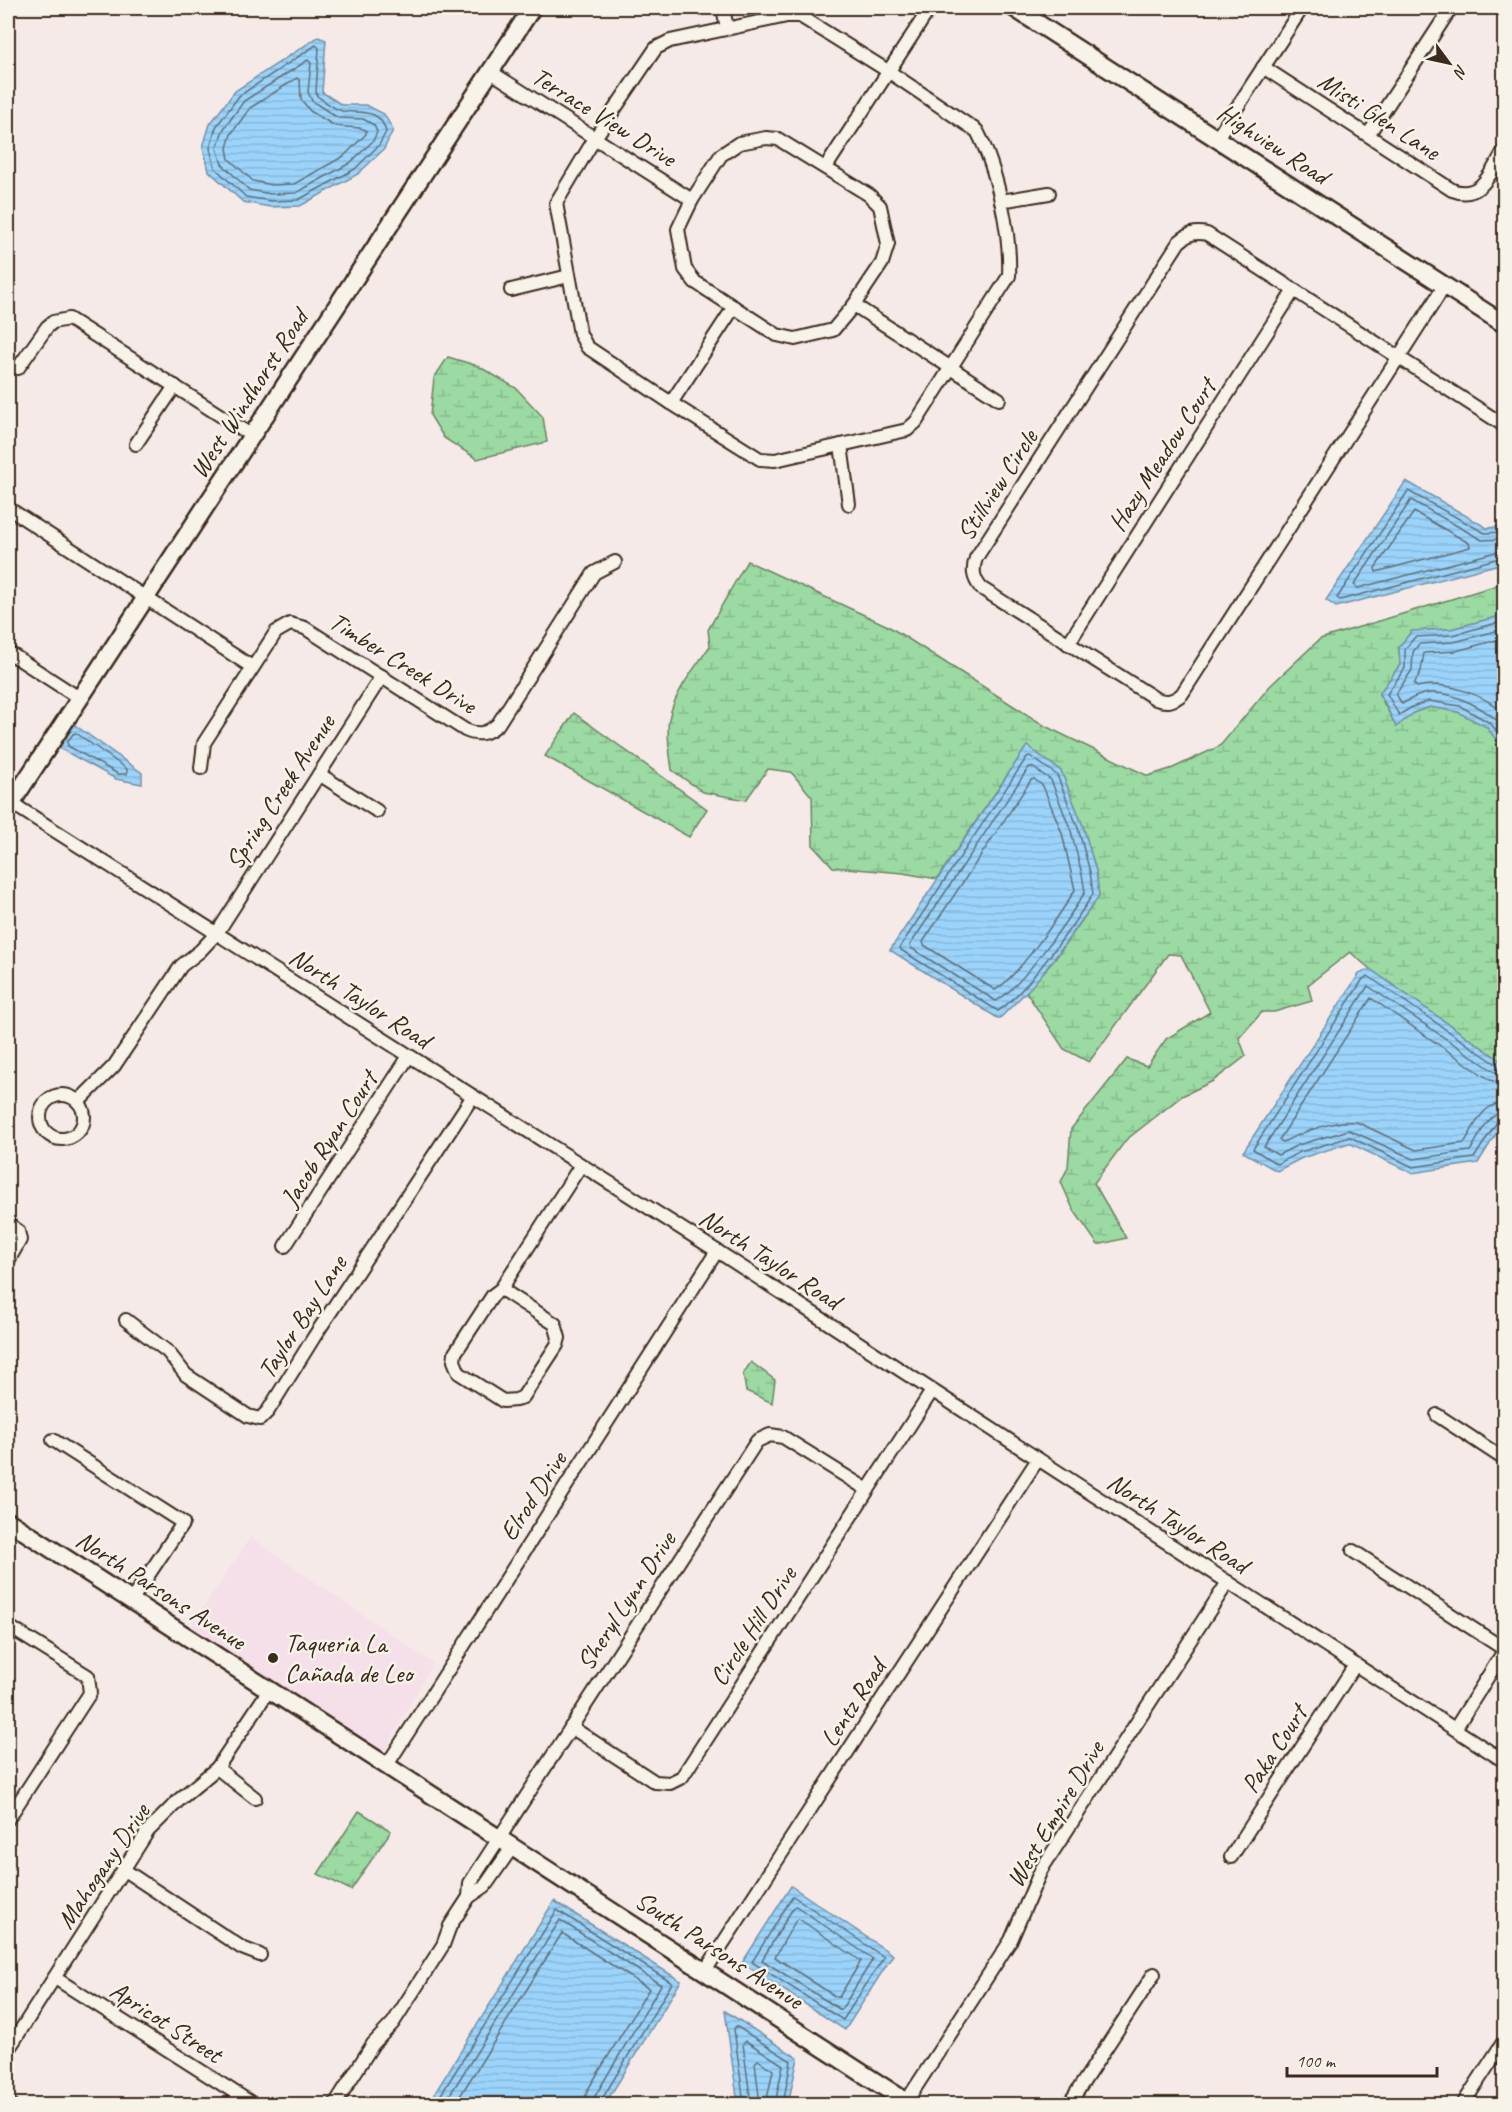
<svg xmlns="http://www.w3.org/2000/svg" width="1512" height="2112" font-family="Caveat,sans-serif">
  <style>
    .built { fill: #f5e0ea }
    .wetland { fill: url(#wetland-marsh); stroke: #6b8260; stroke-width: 1.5 }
    .water { fill: url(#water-rules); stroke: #7590a3; stroke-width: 1.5 }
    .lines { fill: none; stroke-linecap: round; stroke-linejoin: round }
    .shore { stroke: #616e76; stroke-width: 1.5 }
    .street-casing { stroke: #3b2a1e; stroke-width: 16 }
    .secondary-casing { stroke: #3b2a1e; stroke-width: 21 }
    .street { stroke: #f7f3e8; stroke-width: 12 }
    .secondary { stroke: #f7f3e8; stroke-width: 16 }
    .poi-dot { fill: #3b2a1e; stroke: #f7f3e8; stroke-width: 2 }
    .labels { text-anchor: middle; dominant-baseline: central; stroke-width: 5; stroke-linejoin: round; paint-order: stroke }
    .street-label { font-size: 26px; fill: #3b2a1e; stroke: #f7f3e8 }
    .poi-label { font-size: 26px; fill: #3b2a1e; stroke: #f7f3e8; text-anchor: start }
  </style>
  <defs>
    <pattern id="wetland-marsh" width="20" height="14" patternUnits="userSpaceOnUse" patternTransform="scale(1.5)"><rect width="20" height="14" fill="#9bdaa3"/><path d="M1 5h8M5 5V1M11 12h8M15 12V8" fill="none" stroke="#86bb8c"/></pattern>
    <pattern id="water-rules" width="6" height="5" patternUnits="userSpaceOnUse" patternTransform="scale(1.5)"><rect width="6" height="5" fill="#9bd4fb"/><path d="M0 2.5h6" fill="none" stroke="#86b6d7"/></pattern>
  </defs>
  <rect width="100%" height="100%" fill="#f6eae9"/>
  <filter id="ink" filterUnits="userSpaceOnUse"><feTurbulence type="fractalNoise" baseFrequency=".0167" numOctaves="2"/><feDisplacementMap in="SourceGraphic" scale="12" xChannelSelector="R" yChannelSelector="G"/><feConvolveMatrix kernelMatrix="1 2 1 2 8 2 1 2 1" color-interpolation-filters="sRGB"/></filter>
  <g filter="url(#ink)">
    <!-- built -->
    <path class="built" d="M 250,1537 L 433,1663 L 382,1756 L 188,1631 Z"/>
    <!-- wetland -->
    <g class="wetland">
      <path d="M 448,357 L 478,366 L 516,388 L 543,417 L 547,442 L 477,459 L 444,438 L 430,415 L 434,378 Z"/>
      <path d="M 747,561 L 888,626 L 1045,726 L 1148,776 L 1173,768 L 1220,746 L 1270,686 L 1320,639 L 1504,583 L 1504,615 L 1451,629 L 1412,631 L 1399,647 L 1400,665 L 1379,694 L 1396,726 L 1415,712 L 1431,707 L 1458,712 L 1487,727 L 1504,750 L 1504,1063 L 1370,969 L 1350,952 L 1308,985 L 1312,1001 L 1274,1012 L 1262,1012 L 1239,1038 L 1246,1056 L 1213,1081 L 1182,1096 L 1126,1140 L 1094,1183 L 1126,1238 L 1098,1245 L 1073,1209 L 1061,1182 L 1068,1167 L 1071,1129 L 1127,1059 L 1147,1066 L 1166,1039 L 1210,1012 L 1181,955 L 1168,954 L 1089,1062 L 1064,1049 L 1026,992 L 1055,959 L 1099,896 L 1096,871 L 1083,826 L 1061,771 L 1027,746 L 937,879 L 903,873 L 833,867 L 813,845 L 812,797 L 791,772 L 768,769 L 746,800 L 703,792 L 672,770 C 670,754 666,735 669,719 C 674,693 695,667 710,646 L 708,630 Z"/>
      <path d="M 574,713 L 707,809 L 689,837 L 545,756 Z"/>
      <path d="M 751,1362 L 775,1380 L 772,1403 L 746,1391 L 743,1374 Z"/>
      <path d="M 359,1811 L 391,1831 L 351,1890 L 318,1874 Z"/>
    </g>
    <!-- water -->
    <g class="water">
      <path d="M 318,37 L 326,40 L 322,92 L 342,105 L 366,105 L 384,114 L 393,130 L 384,149 L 358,174 L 300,206 L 270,207 L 243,202 L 209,171 L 203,147 L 210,124 L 235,91 Z"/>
      <path d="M 1406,481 L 1487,528 L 1504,526 L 1504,563 L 1336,607 L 1326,600 Z"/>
      <path d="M 1504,615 L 1504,750 L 1487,727 L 1458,712 L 1430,707 L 1415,712 L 1396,727 L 1385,703 L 1379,694 L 1400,665 L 1399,647 L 1412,631 L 1451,629 Z"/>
      <path d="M 72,723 L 142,773 L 142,784 L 116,779 L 57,747 Z"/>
      <path d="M 1027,746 L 1061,771 L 1083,826 L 1096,871 L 1099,896 L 1054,959 L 1032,986 L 999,1019 L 890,950 Z"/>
      <path d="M 1370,969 L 1504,1063 L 1504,1121 L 1478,1163 L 1412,1173 L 1349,1143 L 1302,1158 L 1277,1171 L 1243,1152 L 1359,974 Z"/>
      <path d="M 791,1886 L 893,1955 L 845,2030 L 742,1963 Z"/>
      <path d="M 554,1901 L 681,1981 L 605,2104 L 428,2104 Z"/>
      <path d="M 725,2011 L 798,2058 L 788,2104 L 738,2104 Z"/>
    </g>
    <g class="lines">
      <!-- shore -->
      <g class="shore">
        <path d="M 316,45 L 319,48 L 316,91 L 317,96 C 324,101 334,109 342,111 C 360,114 380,107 386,132 L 379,145 L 355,169 L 298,200 L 271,201 L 246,197 L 215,168 L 210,148 L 216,127 L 239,96 Z"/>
        <path d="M 308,60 L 311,63 L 308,92 L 312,101 L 338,118 L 363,119 L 374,125 L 377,132 L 373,141 L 350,163 L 296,193 L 271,194 L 249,190 L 222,164 L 217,148 L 223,130 L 244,101 Z"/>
        <path d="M 297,78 L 300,81 L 301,99 L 310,111 L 335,126 L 360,128 L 366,130 L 366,134 L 344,156 L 294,184 L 272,185 L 253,181 L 229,159 L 227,148 L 231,134 L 250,108 Z"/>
        <path d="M 1414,512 L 1469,543 L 1470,547 L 1376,572 L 1375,568 Z"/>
        <path d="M 1504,532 L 1485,533 L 1408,491 L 1337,598 L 1340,600 L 1504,557"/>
        <path d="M 1504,539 L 1482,540 L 1411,500 L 1354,585 L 1358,588 L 1504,550"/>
        <path d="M 1504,621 L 1453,635 L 1415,637 L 1405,649 L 1405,668 L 1387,694 L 1399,715 L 1412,707 L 1429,701 L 1460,706 L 1490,723 L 1504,740"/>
        <path d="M 1504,629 L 1454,642 L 1419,644 L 1413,652 L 1412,670 L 1396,694 L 1402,704 C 1410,699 1420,694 1429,693 C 1453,691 1490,710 1504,728"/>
        <path d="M 1504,638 L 1456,651 L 1424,653 L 1421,671 L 1414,684 L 1417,687 C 1443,680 1485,694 1504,714"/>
        <path d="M 76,733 L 127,769 L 127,774 L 118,774 L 68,746 L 67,742 L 73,734 Z"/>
        <path d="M 1030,756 L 1057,775 L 1078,828 L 1090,872 L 1093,894 C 1074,924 1026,993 998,1011 L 901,950 L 900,947 L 1027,757 Z"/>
        <path d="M 1029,767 L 1032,767 L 1051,780 L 1071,831 L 1082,874 L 1085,892 C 1069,918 1021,988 996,1001 L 911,948 L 910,945 Z"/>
        <path d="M 1034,779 L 1043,786 L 1062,833 L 1075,890 C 1061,913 1017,978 995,990 L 924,945 L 923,942 L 1031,780 Z"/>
        <path d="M 1504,1067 L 1499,1066 L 1368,976 L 1363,979 L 1253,1149 L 1277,1164 L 1300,1152 L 1350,1137 L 1413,1167 L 1474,1158 L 1497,1122 L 1504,1119"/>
        <path d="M 1504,1075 L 1495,1072 L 1368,986 L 1264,1147 L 1278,1155 L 1298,1145 L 1349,1130 L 1414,1159 L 1470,1151 C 1479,1138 1487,1113 1504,1112"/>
        <path d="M 1504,1084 L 1490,1080 L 1371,998 L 1279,1140 L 1283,1142 C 1301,1133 1339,1117 1359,1123 L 1416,1150 L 1464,1143 C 1475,1127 1482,1103 1504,1103"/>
        <path d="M 793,1896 L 884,1957 L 843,2020 L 752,1962 Z"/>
        <path d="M 796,1906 L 873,1959 L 841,2010 L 762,1960 L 793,1908 Z"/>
        <path d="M 799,1919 L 861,1961 L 839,1997 L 836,1997 L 775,1957 L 796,1920 Z"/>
        <path d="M 435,2104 L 557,1910 L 672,1983 L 602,2099 L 601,2104"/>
        <path d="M 444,2104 L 560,1920 L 661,1985 L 595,2096 L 593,2104"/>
        <path d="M 455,2104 L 562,1933 L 649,1989 L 587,2091 L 584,2104"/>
        <path d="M 744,2104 L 734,2029 L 736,2026 L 791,2061 L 783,2104"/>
        <path d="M 751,2104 L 743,2044 L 746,2041 L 783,2065 L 775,2104"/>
        <path d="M 760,2104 L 755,2063 L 758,2060 L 773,2070 L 766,2104"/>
      </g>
      <defs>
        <g id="street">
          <path d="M 723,8 L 727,28"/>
          <path d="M 787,16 L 800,16 L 888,71 L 977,131 C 997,169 1011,233 1009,276 L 916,422 L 907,430 L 775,460 L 760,459 L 671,403 L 587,347 L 580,334 L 556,203 L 595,138 L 656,48 L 670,41 Z"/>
          <path d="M 1263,67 L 1452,190 C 1481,201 1491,172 1504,151"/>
          <path d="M 491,72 L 692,200"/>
          <path d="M 1368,135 L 1451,8"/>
          <path d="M 766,138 L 778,139 L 869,195 L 880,206 L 888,244 L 882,263 L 854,305 L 833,330 L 795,339 L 777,335 L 695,282 L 685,269 L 678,229 L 692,200 L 721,155 L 739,143 Z"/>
          <path d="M 1217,138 L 1302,8"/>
          <path d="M 826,167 L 930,8"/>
          <path d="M 1001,201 L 1049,193"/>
          <path d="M 1445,285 L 1182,694 C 1174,701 1167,703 1156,699 L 981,588 C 973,578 972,570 976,558 L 1179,242 C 1188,234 1195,231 1207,234 C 1306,297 1404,361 1502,424 L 1504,428"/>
          <path d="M 511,290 L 569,276"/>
          <path d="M 854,305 L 999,399"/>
          <path d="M 18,368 L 47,327 L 53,322 L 69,319 L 251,435"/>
          <path d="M 671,403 L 734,307"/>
          <path d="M 136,444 L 175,386"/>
          <path d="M 841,445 L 849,504"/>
          <path d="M 8,508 L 252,667"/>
          <path d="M 1068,644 L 1294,290"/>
          <path d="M 8,652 L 79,698"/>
          <path d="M 201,768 L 204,743 L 276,632 L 290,624 L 305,628 L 465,730 C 478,736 487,734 498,724 L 594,573 L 615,562"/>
          <path d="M 319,774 L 377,811"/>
          <path d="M 8,801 L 717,1251 L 1504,1761"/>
          <circle cx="62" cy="1117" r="22"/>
          <path d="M 78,1102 L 114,1066 L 181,966 L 200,951 L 217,933 L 382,676"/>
          <path d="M 8,1223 L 18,1231 L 20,1240 L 8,1261"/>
          <path d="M 285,1246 L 409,1056"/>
          <path d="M 501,1289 L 555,1324 L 559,1338 L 557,1345 L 523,1397 L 516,1400 L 503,1401 L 459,1373 L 454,1361 L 455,1353 L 493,1295 L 501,1289 L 581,1165"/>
          <path d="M 126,1320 L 168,1352 L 186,1375 L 248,1416 L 260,1419 L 268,1411 L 314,1337 L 473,1096"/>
          <path d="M 1437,1415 L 1504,1459"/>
          <path d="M 53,1440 L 183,1523 L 131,1601"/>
          <path d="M 1353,1551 L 1504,1649"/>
          <path d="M 8,1626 L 88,1676 L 90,1693 L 8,1819"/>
          <path d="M 571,1727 L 655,1782 L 670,1783 L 682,1777 L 932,1391"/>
          <path d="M 1455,1729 L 1504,1651"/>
          <path d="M 387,1765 L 717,1251"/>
          <path d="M 217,1768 L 255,1798"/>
          <path d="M 1231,1857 L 1355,1665"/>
          <path d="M 124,1870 L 242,1948 L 260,1955"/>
          <path d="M 469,1897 L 470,1883 L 757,1441 L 770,1435 L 783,1437 L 868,1490"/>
          <path d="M 705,1971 L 1038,1459"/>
          <path d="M 55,1978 L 253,2104"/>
          <path d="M 8,2050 L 148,1831 L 180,1799 L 217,1768 L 269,1690"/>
          <path d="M 8,2102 L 11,2104"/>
          <path d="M 906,2102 L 1011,1940 L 1041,1870 L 1228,1582"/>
          <path d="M 335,2104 L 373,2044 L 393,2023 L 443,1945 L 450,1926 L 469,1897 L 485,1886 L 513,1846"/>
          <path d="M 1069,2104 L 1154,1974"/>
          <path d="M 1463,2104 L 1504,2041"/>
        </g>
        <g id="secondary">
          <path d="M 1014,8 L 1504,324"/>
          <path d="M 8,808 L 532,8"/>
          <path d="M 8,1521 L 910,2104"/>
        </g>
      </defs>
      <!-- street casing -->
      <use href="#street" class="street-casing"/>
      <!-- secondary casing -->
      <use href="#secondary" class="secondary-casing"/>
      <!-- street -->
      <use href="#street" class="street"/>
      <!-- secondary -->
      <use href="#secondary" class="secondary"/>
    </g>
  </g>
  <!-- markers -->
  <circle class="poi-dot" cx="273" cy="1658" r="6"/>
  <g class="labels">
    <!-- street labels -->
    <g class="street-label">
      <text transform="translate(1379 116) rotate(33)">Misti Glen Lane</text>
      <text transform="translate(604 117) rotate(32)">Terrace View Drive</text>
      <text transform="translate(1273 144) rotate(33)">Highview Road</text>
      <text transform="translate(249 394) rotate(-57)">West Windhorst Road</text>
      <text transform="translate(1162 455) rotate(-57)">Hazy Meadow Court</text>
      <text transform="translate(997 485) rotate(-57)">Stillview Circle</text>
      <text transform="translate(403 663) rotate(32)">Timber Creek Drive</text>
      <text transform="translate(280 792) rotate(-57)">Spring Creek Avenue</text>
      <text transform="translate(360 998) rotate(33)">North Taylor Road</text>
      <text transform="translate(329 1139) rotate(-57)">Jacob Ryan Court</text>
      <text transform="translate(770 1259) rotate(33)">North Taylor Road</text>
      <text transform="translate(302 1317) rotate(-57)">Taylor Bay Lane</text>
      <text transform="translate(533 1496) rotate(-57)">Elrod Drive</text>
      <text transform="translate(1178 1523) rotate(33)">North Taylor Road</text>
      <text transform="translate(161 1590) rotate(33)">North Parsons Avenue</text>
      <text transform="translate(626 1601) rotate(-57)">Sheryl Lynn Drive</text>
      <text transform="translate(753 1626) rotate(-57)">Circle Hill Drive</text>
      <text transform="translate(853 1703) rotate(-57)">Lentz Road</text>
      <text transform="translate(1274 1749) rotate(-57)">Paka Court</text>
      <text transform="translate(1055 1814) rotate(-59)">West Empire Drive</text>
      <text transform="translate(103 1866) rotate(-56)">Mahogany Drive</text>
      <text transform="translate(719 1950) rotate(33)">South Parsons Avenue</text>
      <text transform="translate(166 2022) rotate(33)">Apricot Street</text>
    </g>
    <!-- poi labels -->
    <g class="poi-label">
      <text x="285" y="1643">Taqueria La<tspan x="285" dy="30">Cañada de Leo</tspan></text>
    </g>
  </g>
  <!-- margin -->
  <rect width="1512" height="2112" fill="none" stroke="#f7f3e8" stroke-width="30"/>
  <rect x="15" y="15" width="1482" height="2082" fill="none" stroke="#3b2a1e" stroke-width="2" filter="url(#ink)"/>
  <!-- north arrow -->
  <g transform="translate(1449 63) rotate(123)" stroke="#f7f3e8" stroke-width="4.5" paint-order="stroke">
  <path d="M0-4.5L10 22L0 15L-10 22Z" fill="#3b2a1e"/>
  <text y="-9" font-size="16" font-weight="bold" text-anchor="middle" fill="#3b2a1e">N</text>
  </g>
  <!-- scale -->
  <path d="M1287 2067v9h150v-9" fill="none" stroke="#3b2a1e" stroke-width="3"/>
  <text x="1296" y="2067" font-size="18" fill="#3b2a1e" stroke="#f7f3e8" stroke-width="4.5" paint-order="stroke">100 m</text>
</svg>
